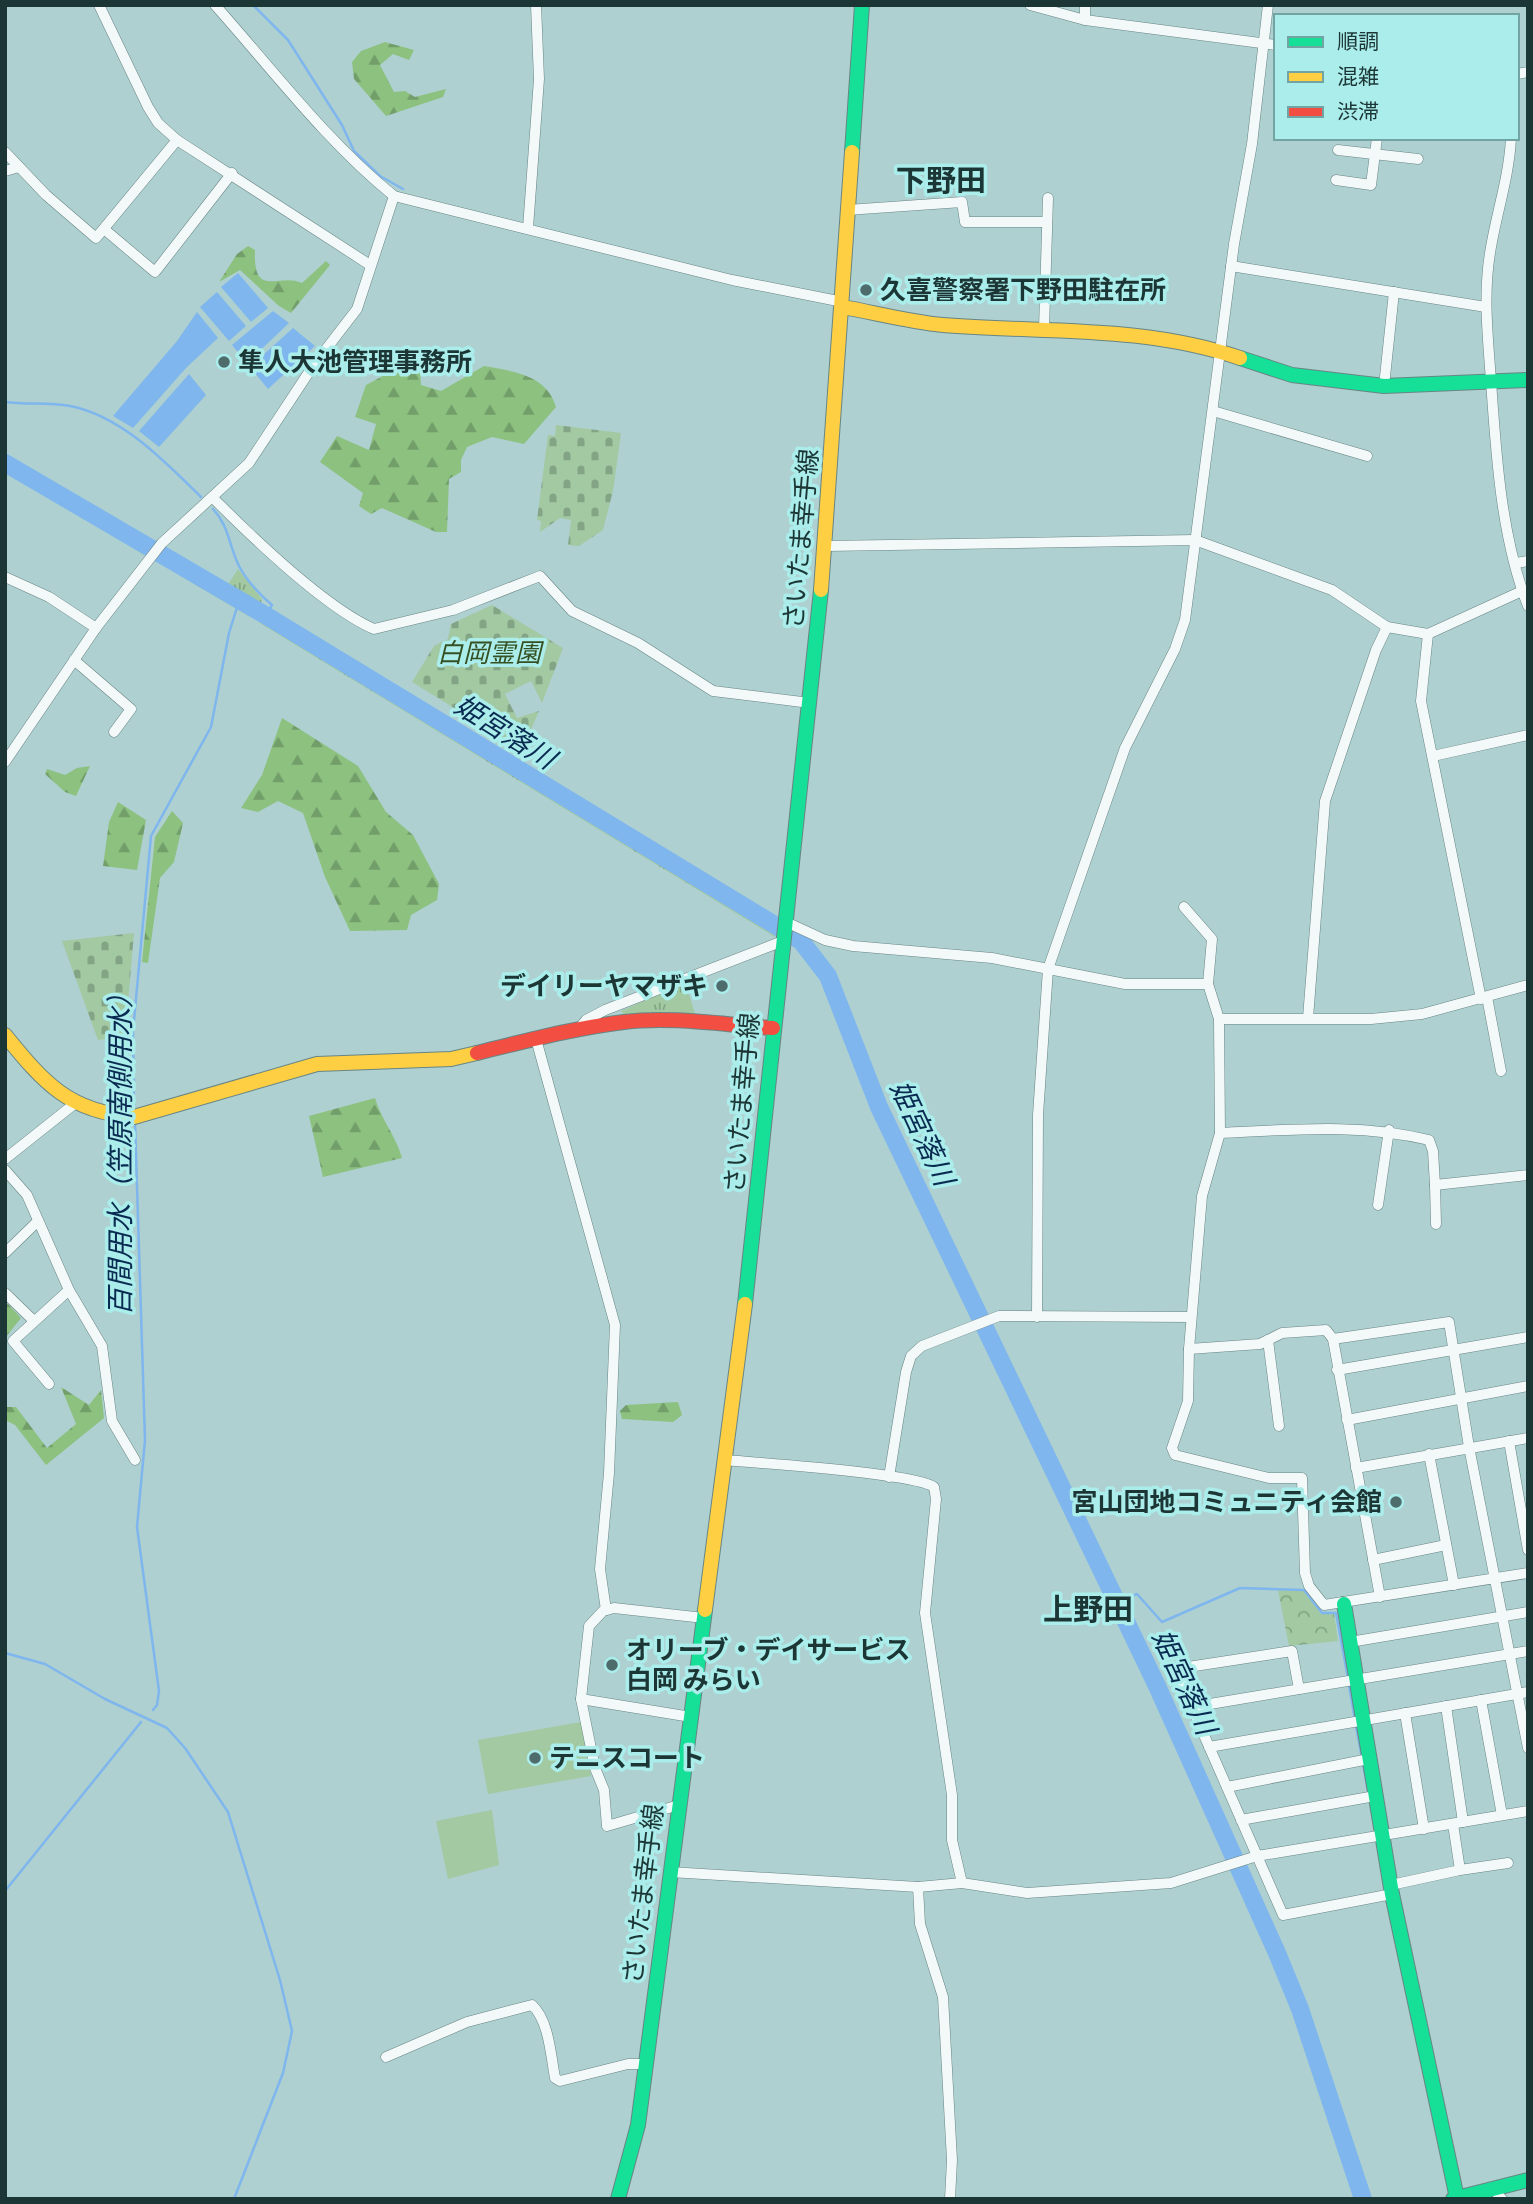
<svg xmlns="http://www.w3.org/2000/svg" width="1533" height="2204" font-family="'Zilla Slab','Noto Sans JP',serif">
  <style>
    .grass { fill: url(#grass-tufts) }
    .forest { fill: url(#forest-firs) }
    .cemetery { fill: url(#cemetery-stones) }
    .park { fill: url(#park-crowns) }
    .pitch { fill: #a2c9a2 }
    .water { fill: #7fb6ed }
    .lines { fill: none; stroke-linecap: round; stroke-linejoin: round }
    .stream { stroke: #7fb6ed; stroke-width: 2.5 }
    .river { stroke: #7fb6ed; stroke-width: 18 }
    .street-casing { stroke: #688585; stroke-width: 11 }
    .fast-casing { stroke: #688585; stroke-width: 16 }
    .slow-casing { stroke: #688585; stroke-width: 16 }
    .jam-casing { stroke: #688585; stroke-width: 16 }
    .street { stroke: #f3f8f8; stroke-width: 10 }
    .fast { stroke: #16e098; stroke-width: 14 }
    .slow { stroke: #ffcf43; stroke-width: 14 }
    .jam { stroke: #f24e42; stroke-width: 14 }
    .poi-dot { fill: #4e6c6b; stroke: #abedeb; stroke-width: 2.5 }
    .labels { text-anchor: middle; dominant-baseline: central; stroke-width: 7; stroke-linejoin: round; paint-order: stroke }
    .poi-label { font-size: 26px; font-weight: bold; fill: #1b3635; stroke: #abedeb; text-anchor: start }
    .street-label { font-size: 26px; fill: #1b3635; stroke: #abedeb }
    .park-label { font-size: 26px; font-style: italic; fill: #355022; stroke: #abedeb }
    .water-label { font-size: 28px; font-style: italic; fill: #0a2b51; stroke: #abedeb }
    .quarter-label { font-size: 30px; font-weight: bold; fill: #1b3635; stroke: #abedeb }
  </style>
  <defs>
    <pattern id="grass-tufts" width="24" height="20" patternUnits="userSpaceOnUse" patternTransform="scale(1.75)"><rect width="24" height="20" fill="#a2c9a2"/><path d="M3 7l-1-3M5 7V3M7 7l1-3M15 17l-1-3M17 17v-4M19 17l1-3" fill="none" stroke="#83a485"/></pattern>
    <pattern id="forest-firs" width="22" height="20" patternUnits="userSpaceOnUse" patternTransform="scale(1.75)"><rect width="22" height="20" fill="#8dc180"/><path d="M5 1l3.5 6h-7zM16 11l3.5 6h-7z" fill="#729e6a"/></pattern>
    <pattern id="cemetery-stones" width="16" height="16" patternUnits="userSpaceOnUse" patternTransform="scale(1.75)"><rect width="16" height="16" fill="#a2c9a2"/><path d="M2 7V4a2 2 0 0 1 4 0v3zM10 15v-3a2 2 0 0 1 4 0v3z" fill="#83a485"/></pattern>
    <pattern id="park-crowns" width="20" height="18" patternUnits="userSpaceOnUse" patternTransform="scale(1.75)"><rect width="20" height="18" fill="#a2c9a2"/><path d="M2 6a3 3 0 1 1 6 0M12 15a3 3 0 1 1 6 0" fill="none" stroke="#83a485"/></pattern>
  </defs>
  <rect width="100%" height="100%" fill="#aed0d0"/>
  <!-- grass -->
  <g class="grass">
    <path d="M 5,456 L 140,534 L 155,541 L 152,545 L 139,538 L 5,460 Z"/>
    <path d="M 5,466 L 129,538 L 148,550 L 144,555 L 103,528 L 5,473 Z"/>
    <path d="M 165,547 L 227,586 L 238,569 L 262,599 L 260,606 L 245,602 L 161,551 Z"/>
    <path d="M 157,556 L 243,608 L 250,617 L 154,560 Z"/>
    <path d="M 258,622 L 268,623 L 776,931 L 775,937 Z"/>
    <path d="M 685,983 L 696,1016 L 659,1013 L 624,1015 L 621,1011 Z"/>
  </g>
  <!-- forest -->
  <g class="forest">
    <path d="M 385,42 L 414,50 L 409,60 L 393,54 L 380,65 L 394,92 L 405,91 L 415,97 L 446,89 L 443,97 L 386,116 L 354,79 L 352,62 L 361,51 Z"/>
    <path d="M 248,246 L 255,250 C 253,300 279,272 302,283 L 326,261 L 330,265 L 291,313 L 279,306 L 240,270 L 219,282 L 237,254 Z"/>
    <path d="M 484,366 C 513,371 547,375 556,407 L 524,444 L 492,437 L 467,447 L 461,460 L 461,472 L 449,479 L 447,532 L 436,532 L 382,508 L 371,514 L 359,506 L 363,493 L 320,462 L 337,436 L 369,450 L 376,424 L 355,417 L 366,385 L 398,368 L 420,371 L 421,385 L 441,391 Z"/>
    <path d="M 282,718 L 358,766 L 386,812 L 413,835 L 439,884 L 437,900 L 411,915 L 407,930 L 350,931 L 325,877 L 303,813 L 278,801 L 258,812 L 241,808 L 262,775 Z"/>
    <path d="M 90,766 L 76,796 L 65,792 L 45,774 L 47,769 L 65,775 L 77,768 Z"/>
    <path d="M 118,802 L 146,820 L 137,870 L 103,866 L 109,822 Z"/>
    <path d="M 172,811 L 183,823 L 174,862 L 160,878 L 148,963 L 142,962 L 155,837 Z"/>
    <path d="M 375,1098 C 381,1119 396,1136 402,1158 L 323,1177 L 309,1116 Z"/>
    <path d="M 8,1304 L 21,1318 L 5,1338 L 5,1305 Z"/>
    <path d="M 61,1387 L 89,1405 L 101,1390 L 104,1418 L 46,1465 L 15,1425 L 5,1420 L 5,1407 L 16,1407 L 47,1448 L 76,1424 Z"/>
    <path d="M 678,1402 L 682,1415 L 673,1422 L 622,1419 L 620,1411 L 626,1405 Z"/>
  </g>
  <!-- cemetery -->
  <g class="cemetery">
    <path d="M 556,425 L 621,433 L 613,491 L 603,530 L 579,546 L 568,545 L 571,520 L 560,518 L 540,532 L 541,521 L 537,520 L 548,435 L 555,436 Z"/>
    <path d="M 492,605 L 563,648 L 542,703 L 531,681 L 505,694 L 517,718 L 539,711 L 522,750 L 412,682 L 434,646 L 448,639 L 451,624 Z"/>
    <path d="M 134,933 L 125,1037 L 98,1040 L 62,941 Z"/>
  </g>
  <!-- park -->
  <path class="park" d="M 1278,1590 L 1304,1591 L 1321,1614 L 1334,1614 L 1338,1641 L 1289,1646 Z"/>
  <!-- pitch -->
  <g class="pitch">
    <path d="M 581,1722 L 591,1776 L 488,1794 L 478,1740 Z"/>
    <path d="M 492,1810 L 499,1865 L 448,1879 L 436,1821 Z"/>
  </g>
  <!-- water -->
  <g class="water">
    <path d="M 238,273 L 268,308 L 251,322 L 221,287 Z"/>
    <path d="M 217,292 L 246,326 L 229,341 L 200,307 Z"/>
    <path d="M 273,311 L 289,323 L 247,363 L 232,345 Z"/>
    <path d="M 197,312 L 218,338 L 186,368 L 133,428 L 113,416 L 177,341 Z"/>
    <path d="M 293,328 L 315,346 L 268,389 L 250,367 Z"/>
    <path d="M 189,374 L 206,395 L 159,447 L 139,431 Z"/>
  </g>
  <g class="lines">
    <!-- stream -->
    <g class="stream">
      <path d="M 253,5 L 288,40 L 342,125 L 354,151 L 380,176 L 403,189"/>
      <path d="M 5,402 C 27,405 48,402 70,406 C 122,416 165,462 201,497"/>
      <path d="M 213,509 C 229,526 229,546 239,566 C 247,581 259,594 272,605 L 265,615"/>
      <path d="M 134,1112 L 133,1031 L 151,836 L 211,727 L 229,633 L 239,601"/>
      <path d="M 135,1122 L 145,1440 L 137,1527 L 159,1691 L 157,1705 L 153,1710"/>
      <path d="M 1116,1602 L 1137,1594 L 1162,1622 L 1240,1588 L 1304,1590 L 1322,1613 L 1336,1613 L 1348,1678"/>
      <path d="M 5,1653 L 45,1664 L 105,1699 L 167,1728 L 185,1748 L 228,1812 L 280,1980 L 292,2031 L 283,2073 L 234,2199"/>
      <path d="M 1349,1685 L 1355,1720"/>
      <path d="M 1356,1726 L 1362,1758"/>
      <path d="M 1363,1764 L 1369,1796"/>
      <path d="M 5,1891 L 141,1722"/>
    </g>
    <!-- river -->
    <path class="river" d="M 5,463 L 265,615 L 801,941 L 828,976 L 879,1107 L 1157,1686 L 1277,1953 L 1300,2009 L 1363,2199"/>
    <defs>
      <g id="street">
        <path d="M 99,5 L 148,107 L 158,123 L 177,140 L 370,265"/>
        <path d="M 215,5 C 272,69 327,142 394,196 L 732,280 L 843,302"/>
        <path d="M 1030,5 L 1085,20 L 1276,45"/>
        <path d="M 1085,5 L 1085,20"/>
        <path d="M 1517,74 L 1528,72"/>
        <path d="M 1511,138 C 1509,178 1496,214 1490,253 C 1483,296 1488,338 1491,381 C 1496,453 1501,538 1528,606"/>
        <path d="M 1338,150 L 1418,159"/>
        <path d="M 5,152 L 46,195 L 96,238 L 177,140"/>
        <path d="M 5,171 L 19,167"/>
        <path d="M 1336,180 L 1371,185 L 1377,138"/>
        <path d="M 847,210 L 962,202 L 965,222 L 1047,222"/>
        <path d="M 528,228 L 539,79 L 536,5"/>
        <path d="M 104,229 L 155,272 L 232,173"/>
        <path d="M 1231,266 L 1486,307"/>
        <path d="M 1044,329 L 1048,198"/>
        <path d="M 1384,386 L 1394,292"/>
        <path d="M 1213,411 L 1367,456"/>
        <path d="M 213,498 C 251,536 326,608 374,629 L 453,610 L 540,576 L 572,611 L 638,643 L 713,691 L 810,703"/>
        <path d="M 826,546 L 1195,540 L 1332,590 L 1387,627 L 1428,634 L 1522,591"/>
        <path d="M 1516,563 L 1528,561"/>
        <path d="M 5,577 L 49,597 L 96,628"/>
        <path d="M 1428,634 L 1421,701 L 1481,999"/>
        <path d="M 74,660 L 131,709 L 114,732"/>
        <path d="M 1433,756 L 1528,735"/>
        <path d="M 5,762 L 96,628 L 148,561 L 162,543 L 249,463 L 313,366 L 357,309 L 394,196"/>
        <path d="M 1184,907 L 1212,939 L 1208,984 L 1219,1019 L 1220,1133 L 1202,1196 L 1189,1349 L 1260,1344 L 1282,1333 L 1326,1330 L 1333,1339 L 1380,1597"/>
        <path d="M 786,922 L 825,940 L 853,946 L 992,958 L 1125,984 L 1208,984"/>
        <path d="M 1487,997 L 1501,1071"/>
        <path d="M 1308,1018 L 1325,801 L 1376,650 L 1387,627"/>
        <path d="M 1219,1019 L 1371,1019 L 1422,1014 L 1528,985"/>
        <path d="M 578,1030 L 586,1020 L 605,1010 L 783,941"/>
        <path d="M 536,1039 L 615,1325 L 609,1473 L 600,1569 L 606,1610"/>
        <path d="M 1220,1133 C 1290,1130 1360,1123 1429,1140 L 1433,1151 L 1435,1185 L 1528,1175"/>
        <path d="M 5,1159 L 73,1105"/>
        <path d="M 5,1170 L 27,1195 L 69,1290 L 102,1346 L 112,1421 L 135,1460"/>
        <path d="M 1435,1185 L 1436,1224"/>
        <path d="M 1378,1205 L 1389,1130"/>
        <path d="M 5,1253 L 38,1221"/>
        <path d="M 5,1293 L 34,1321"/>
        <path d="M 1037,1317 L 1038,1115 L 1048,969 L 1125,748 L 1175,649 L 1185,620 L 1234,244 L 1252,144 L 1268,5"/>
        <path d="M 1333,1339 L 1449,1322 L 1469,1447 L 1528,1748"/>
        <path d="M 1268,1340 L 1279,1426"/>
        <path d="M 1189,1349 L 1188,1401 L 1172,1448 L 1175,1455 L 1269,1478 L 1302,1478 L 1305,1573 L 1309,1586 L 1324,1605 L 1528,1573"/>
        <path d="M 1337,1370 L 1528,1337"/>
        <path d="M 49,1384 L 13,1341 L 69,1290"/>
        <path d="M 1347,1420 L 1528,1386"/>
        <path d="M 1509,1441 L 1528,1550"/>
        <path d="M 1429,1454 L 1454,1585"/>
        <path d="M 725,1460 C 759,1463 914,1473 934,1487 L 936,1499 L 925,1613 L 952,1795 L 952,1840 L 962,1883"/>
        <path d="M 1356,1468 L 1528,1438"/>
        <path d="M 889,1477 L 906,1372 L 911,1356 L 922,1346 L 999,1316 L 1190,1317"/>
        <path d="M 1373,1560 L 1446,1545"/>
        <path d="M 1350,1642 L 1528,1612"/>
        <path d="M 1299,1689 L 1292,1651 L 1175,1669 L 1283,1915 L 1392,1894"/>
        <path d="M 581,1699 L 691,1717"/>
        <path d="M 1481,1700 L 1502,1815"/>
        <path d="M 1446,1706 L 1463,1822"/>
        <path d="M 1192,1707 L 1528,1651"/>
        <path d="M 1405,1713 L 1424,1829"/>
        <path d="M 1209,1747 L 1528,1692"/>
        <path d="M 1227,1787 L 1369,1759"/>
        <path d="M 679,1805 L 607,1826 L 604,1790 L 595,1768 L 581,1699 L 589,1626 L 603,1611 L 614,1608 L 704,1618"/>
        <path d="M 1241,1820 L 1375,1796"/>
        <path d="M 1460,1870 L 1508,1863"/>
        <path d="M 670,1872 L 918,1887 L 962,1883 L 1027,1893 L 1171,1883 L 1257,1856 L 1528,1811"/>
        <path d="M 1391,1885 L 1460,1870 L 1453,1824"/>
        <path d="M 918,1887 L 920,1924 L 943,1997 L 952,2160 L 950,2199"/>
        <path d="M 386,2057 L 467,2022 L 532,2005 C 549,2020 551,2057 555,2078 L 560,2081 L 628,2064 L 645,2064"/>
        <path d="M 1494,2190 L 1502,2199"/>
      </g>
      <g id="fast">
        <path d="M 852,152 L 862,5"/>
        <path d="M 1240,358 L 1292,375 L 1384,386 L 1528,380"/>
        <path d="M 745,1304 L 821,590"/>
        <path d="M 1344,1604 L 1392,1894 L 1457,2198"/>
        <path d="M 618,2199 L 638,2125 L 705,1610"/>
        <path d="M 1453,2199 L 1528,2180"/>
      </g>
      <g id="slow">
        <path d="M 843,307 C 876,313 910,322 943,325 C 1043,333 1143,325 1240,358"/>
        <path d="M 821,590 L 852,152"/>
        <path d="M 5,1035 C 44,1083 69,1112 134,1117 L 317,1064 L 451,1059 L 477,1053"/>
        <path d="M 705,1610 L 745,1304"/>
      </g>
      <path id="jam" d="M 477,1053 C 526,1041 574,1028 624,1022 C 673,1016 724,1025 773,1028"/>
    </defs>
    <!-- street casing -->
    <use href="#street" class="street-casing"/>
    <!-- fast casing -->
    <use href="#fast" class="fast-casing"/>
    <!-- slow casing -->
    <use href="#slow" class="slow-casing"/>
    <!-- jam casing -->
    <use href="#jam" class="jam-casing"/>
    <!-- street -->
    <use href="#street" class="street"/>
    <!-- fast -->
    <use href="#fast" class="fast"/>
    <!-- slow -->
    <use href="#slow" class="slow"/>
    <!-- jam -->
    <use href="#jam" class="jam"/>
  </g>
  <!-- markers -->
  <g class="poi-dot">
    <circle cx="866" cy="290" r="7"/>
    <circle cx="224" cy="362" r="7"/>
    <circle cx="722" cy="986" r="7"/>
    <circle cx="1396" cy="1502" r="7"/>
    <circle cx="612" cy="1665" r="7"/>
    <circle cx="535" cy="1758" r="7"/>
  </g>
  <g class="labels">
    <!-- poi labels -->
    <g class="poi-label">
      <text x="880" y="290">久喜警察署下野田駐在所</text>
      <text x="238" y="362">隼人大池管理事務所</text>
      <text x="708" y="986" text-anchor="end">デイリーヤマザキ</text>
      <text x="1382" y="1502" text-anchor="end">宮山団地コミュニティ会館</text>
      <text x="626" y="1650">オリーブ・デイサービス<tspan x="626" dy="30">白岡 みらい</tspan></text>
      <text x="549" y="1758">テニスコート</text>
    </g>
    <!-- street labels -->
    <g class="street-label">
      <text transform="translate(801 539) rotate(-85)">さいたま幸手線</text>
      <text transform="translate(742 1103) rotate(-85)">さいたま幸手線</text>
      <text transform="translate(643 1894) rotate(-83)">さいたま幸手線</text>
    </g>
    <!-- park labels -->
    <g class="park-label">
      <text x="489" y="653">白岡霊園</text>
    </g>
    <!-- water labels -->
    <g class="water-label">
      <text transform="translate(505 732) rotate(32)">姫宮落川</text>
      <text transform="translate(922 1133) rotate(65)">姫宮落川</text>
      <text transform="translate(120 1148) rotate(-90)">百間用水（笠原南側用水）</text>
      <text transform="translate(1184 1682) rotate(65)">姫宮落川</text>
    </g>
    <!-- quarter labels -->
    <g class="quarter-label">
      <text x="941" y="181">下野田</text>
      <text x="1088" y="1610">上野田</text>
    </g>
  </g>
  <!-- border -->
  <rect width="1533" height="2204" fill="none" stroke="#1b3635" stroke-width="14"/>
  <!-- legend -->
  <rect x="1274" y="14" width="245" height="126" fill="#abedeb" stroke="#71a4a2" stroke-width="2"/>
  <rect x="1288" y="37" width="35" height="10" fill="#16e098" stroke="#71a4a2" stroke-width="2"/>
  <text x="1337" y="49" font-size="21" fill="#1b3635">順調</text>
  <rect x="1288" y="72" width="35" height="10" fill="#ffcf43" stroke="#71a4a2" stroke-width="2"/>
  <text x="1337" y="84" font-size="21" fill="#1b3635">混雑</text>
  <rect x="1288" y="107" width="35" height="10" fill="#f24e42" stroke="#71a4a2" stroke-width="2"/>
  <text x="1337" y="119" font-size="21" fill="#1b3635">渋滞</text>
</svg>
